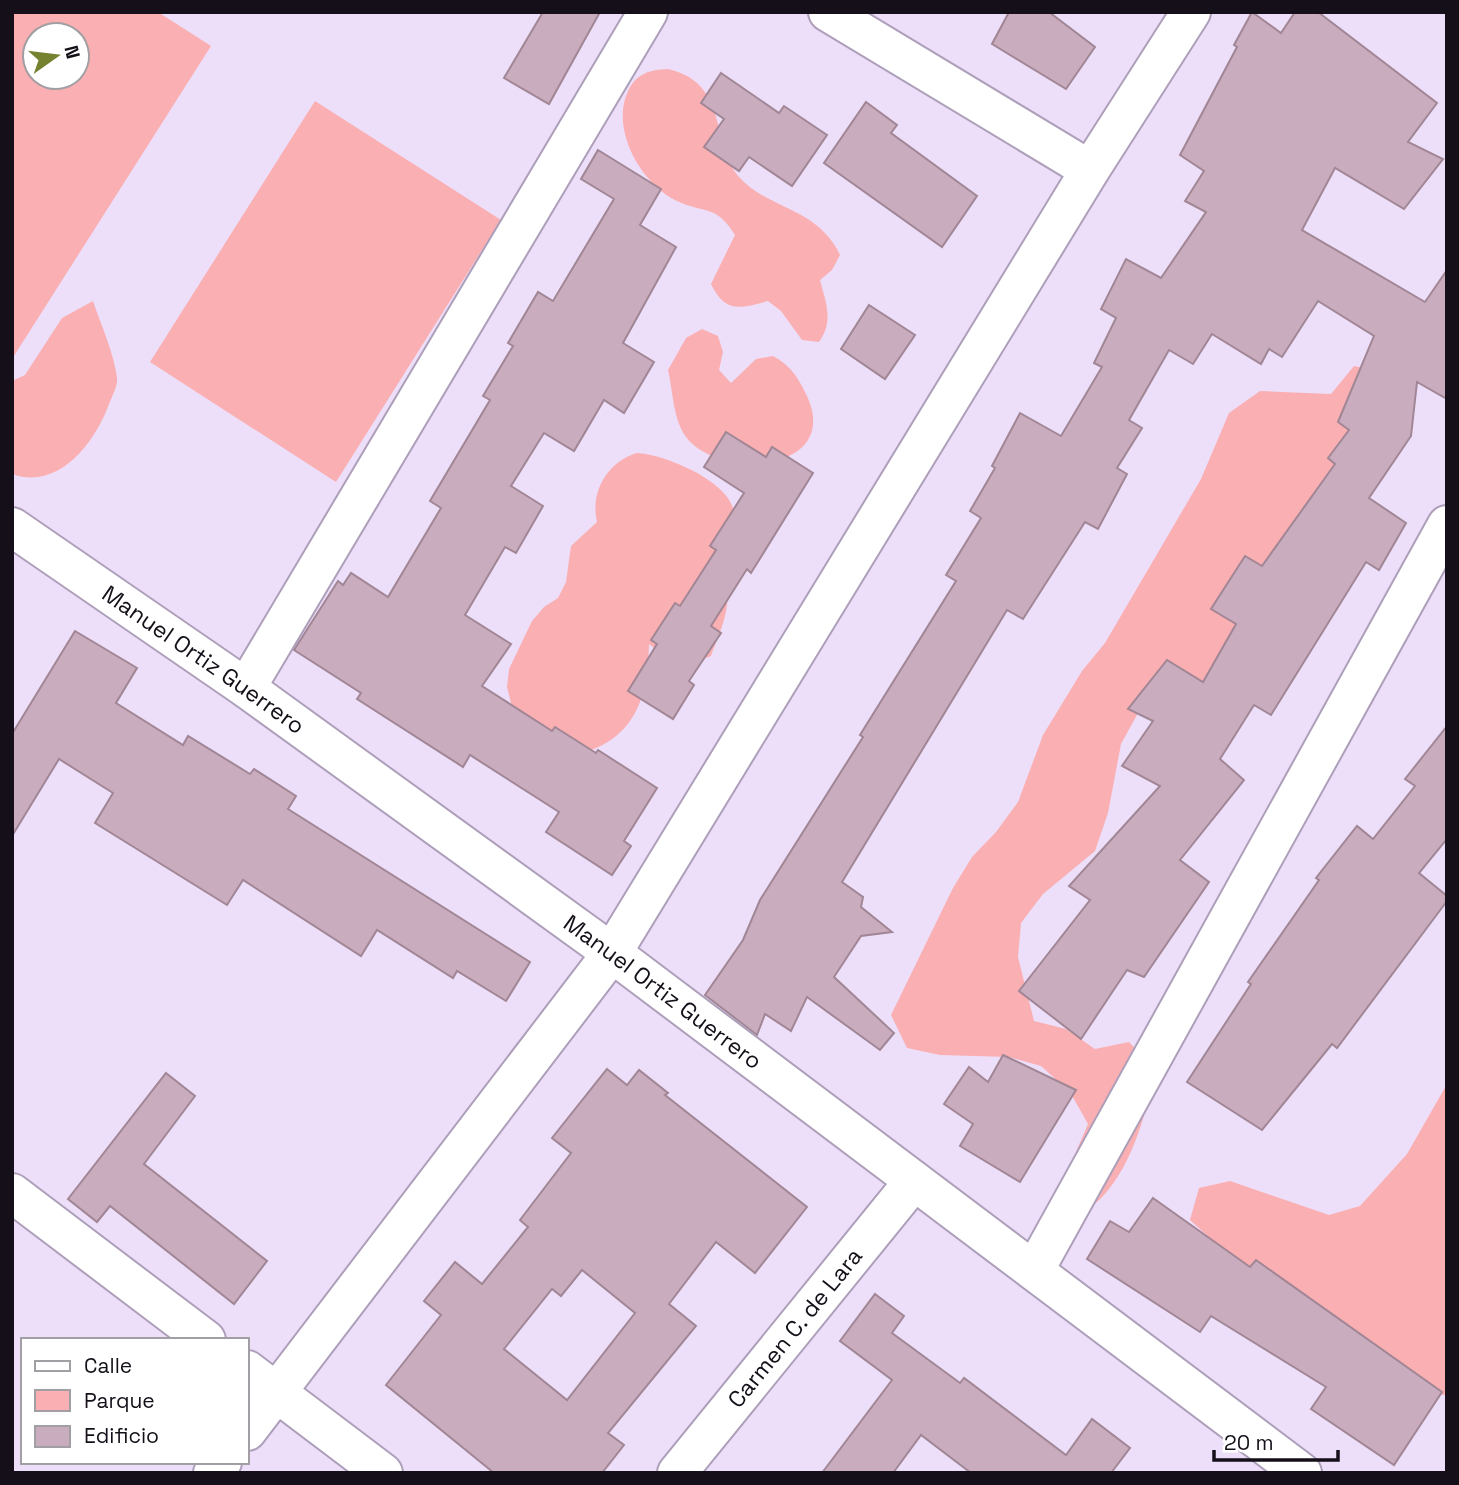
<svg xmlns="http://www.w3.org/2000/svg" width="1459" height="1485" font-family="'Space Grotesk',sans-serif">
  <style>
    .green { fill: #faafb2; fill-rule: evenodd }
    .building { fill: #c9acbd; stroke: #a18695; stroke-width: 2; fill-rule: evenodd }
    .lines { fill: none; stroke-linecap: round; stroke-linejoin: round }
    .minor-casing { stroke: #ad9fb9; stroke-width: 42 }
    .minor { stroke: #fff; stroke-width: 38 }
    .labels { text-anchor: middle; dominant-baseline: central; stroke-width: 5; stroke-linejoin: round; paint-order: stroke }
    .street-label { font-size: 23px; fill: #140f18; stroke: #fff }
  </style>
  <rect width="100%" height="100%" fill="#eddffa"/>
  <!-- green -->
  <g class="green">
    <path d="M 12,12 L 158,12 L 211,46 L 12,359 ZM 77,35 L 77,77 L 35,77 L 35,35 Z"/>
    <path d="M 668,69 C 730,83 710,145 740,178 C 770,210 818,208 840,255 L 832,270 L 820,280 C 826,303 834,321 819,342 L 802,340 L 781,311 L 768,301 C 740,309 725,313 711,284 L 735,235 C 716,204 705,214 677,201 C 641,184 610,129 628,91 C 637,73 649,70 668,69 Z"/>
    <path d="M 315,101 L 501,220 L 336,482 L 150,362 Z"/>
    <path d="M 93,301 C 101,325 114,353 117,378 C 118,386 112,396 109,404 C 95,443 58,491 12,474 L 12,381 L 25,375 L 62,318 Z"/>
    <path d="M 702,329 L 718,336 L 723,352 L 719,370 L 731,383 L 756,359 L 773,356 C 791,366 798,377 807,396 C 842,472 719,481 686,437 C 673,419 673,391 668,370 L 686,338 Z"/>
    <path d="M 1354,366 L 1389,373 L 1230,673 L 1138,713 L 1121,744 L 1108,813 L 1095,851 L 1043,894 L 1021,923 L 1018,957 L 1034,1021 L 1066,1029 L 1095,1049 L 1129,1042 L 1154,1068 C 1148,1110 1133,1163 1104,1195 C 1097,1203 1087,1210 1079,1217 L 1060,1189 L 1088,1124 L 1070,1092 L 1041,1066 L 1009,1057 L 940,1055 L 907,1048 L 891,1015 L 953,888 L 972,857 L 996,832 L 1018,802 L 1043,735 L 1082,671 L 1105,643 L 1201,479 L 1229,413 L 1260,391 L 1331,394 Z"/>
    <path d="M 637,453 C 664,454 740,484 734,520 C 731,535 722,551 716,566 L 701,571 C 705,573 713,573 717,576 C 740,594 718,635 711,656 C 687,667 668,659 649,644 C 648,693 638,735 586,752 L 516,723 L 507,687 L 509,669 L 532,621 L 544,607 L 558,598 L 566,582 L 571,546 L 597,522 C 590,492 607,462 637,453 Z"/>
    <path d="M 1447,1084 L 1447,1395 L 1418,1395 L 1352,1368 L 1190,1220 L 1199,1188 L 1230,1181 L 1329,1215 L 1360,1206 L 1407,1154 Z"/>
  </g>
  <!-- building -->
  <g class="building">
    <path d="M 543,12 L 600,12 L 549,104 L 504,78 Z"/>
    <path d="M 1009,12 L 1049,12 L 1095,47 L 1066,89 L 992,44 Z"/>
    <path d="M 1252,12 L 1281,33 L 1295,12 L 1318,12 L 1437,103 L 1408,142 L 1443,159 L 1404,209 L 1335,168 L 1302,230 L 1425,302 L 1447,270 L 1447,399 L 1417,382 L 1411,436 L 1369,498 L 1406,523 L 1379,570 L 1366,562 L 1271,715 L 1254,705 L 1220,759 L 1244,780 L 1180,860 L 1209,882 L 1144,977 L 1127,970 L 1081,1039 L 1019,991 L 1090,900 L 1069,886 L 1160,786 L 1122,766 L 1153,721 L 1128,709 L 1167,660 L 1203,682 L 1236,624 L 1211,609 L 1245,556 L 1262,566 L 1335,464 L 1328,458 L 1349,430 L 1338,422 L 1374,336 L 1318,301 L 1282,357 L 1269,349 L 1261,364 L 1212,334 L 1193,364 L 1169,350 L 1129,420 L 1142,428 L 1117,468 L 1127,474 L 1098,529 L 1085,522 L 1023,619 L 1007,610 L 842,882 L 863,897 L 861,907 L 892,932 L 861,936 L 834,977 L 894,1033 L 880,1050 L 807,997 L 791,1031 L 765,1014 L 757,1035 L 705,995 L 743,940 L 760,900 L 863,737 L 860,735 L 956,581 L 946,575 L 981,518 L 970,511 L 995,468 L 992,466 L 1020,413 L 1061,436 L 1102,367 L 1094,363 L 1116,318 L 1101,309 L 1126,259 L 1161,278 L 1206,212 L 1185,201 L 1204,171 L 1180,155 L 1237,47 L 1234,45 Z"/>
    <path d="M 721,73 L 779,113 L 784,106 L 827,135 L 792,186 L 749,157 L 739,171 L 704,147 L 724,119 L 701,103 Z"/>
    <path d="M 866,102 L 897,125 L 891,133 L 977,196 L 942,247 L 824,163 Z"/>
    <path d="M 598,150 L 661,189 L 640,225 L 676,247 L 623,343 L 654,362 L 624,413 L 604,400 L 574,451 L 544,433 L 511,486 L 543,506 L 516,553 L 505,547 L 465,615 L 511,644 L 482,686 L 552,731 L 555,727 L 596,753 L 598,750 L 657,788 L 624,841 L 631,846 L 612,875 L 546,832 L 559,812 L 470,755 L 463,767 L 357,699 L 361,693 L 294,650 L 338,581 L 343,585 L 351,573 L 388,597 L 441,508 L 430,501 L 490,400 L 483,396 L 513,346 L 508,343 L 538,292 L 553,301 L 614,199 L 581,179 Z"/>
    <path d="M 869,305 L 915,335 L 885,379 L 841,349 Z"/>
    <path d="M 726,432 L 766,457 L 772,447 L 813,473 L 751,573 L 747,569 L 711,626 L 721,633 L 689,681 L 694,685 L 673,719 L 628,691 L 657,644 L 651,640 L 675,603 L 680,606 L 716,550 L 710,546 L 744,493 L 704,467 Z"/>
    <path d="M 75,631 L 137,668 L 116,703 L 183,745 L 188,736 L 250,774 L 254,769 L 296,796 L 288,809 L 530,962 L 506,1001 L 457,971 L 453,978 L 377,930 L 361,956 L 243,880 L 227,905 L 95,823 L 113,793 L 59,759 L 12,836 L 12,734 Z"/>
    <path d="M 1447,726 L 1447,839 L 1419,873 L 1447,896 L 1447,901 L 1337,1048 L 1332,1044 L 1262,1130 L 1187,1082 L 1251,984 L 1248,982 L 1319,880 L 1316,878 L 1357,826 L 1373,839 L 1415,786 L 1405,779 Z"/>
    <path d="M 1003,1055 L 1076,1090 L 1020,1182 L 960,1146 L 973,1124 L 944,1104 L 969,1067 L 988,1082 Z"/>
    <path d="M 607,1069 L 627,1085 L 639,1070 L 668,1093 L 665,1095 L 807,1207 L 755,1273 L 716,1242 L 669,1304 L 696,1326 L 608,1433 L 624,1445 L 602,1473 L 494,1473 L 386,1385 L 441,1315 L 424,1301 L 455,1262 L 482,1284 L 528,1227 L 520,1220 L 571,1153 L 552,1138 ZM 582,1270 L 635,1313 L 567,1400 L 504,1349 L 552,1289 L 561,1296 Z"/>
    <path d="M 166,1073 L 195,1096 L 144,1164 L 267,1261 L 234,1304 L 110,1206 L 97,1222 L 68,1199 Z"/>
    <path d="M 1153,1198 L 1250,1267 L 1256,1260 L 1442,1392 L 1394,1465 L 1311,1409 L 1326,1387 L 1211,1316 L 1200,1332 L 1087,1259 L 1110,1221 L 1129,1232 Z"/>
    <path d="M 875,1294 L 904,1316 L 892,1333 L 960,1383 L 964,1378 L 1066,1455 L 1092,1419 L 1130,1448 L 1111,1473 L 971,1473 L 921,1435 L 893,1473 L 822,1473 L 892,1380 L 840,1341 Z"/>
  </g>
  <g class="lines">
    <defs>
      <g id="minor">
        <path d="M 828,12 L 1090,170"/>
        <path id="s1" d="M 12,527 L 246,688 L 612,953 L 1302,1473"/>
        <path d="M 246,688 L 648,12"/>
        <path d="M 12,1193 L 206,1340"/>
        <path d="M 1034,1271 L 1447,525"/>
        <path d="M 247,1370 L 383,1473"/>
        <path d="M 247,1431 L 612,953 L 1090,170 L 1191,12"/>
        <path d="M 213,1473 L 222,1462"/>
        <path id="s2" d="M 677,1473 L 914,1181"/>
      </g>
    </defs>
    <!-- minor casing -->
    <use href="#minor" class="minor-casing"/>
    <!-- minor -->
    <use href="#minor" class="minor"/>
  </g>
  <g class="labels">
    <!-- street labels -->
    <g class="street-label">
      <text stroke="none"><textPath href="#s1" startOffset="233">Manuel Ortiz Guerrero</textPath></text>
      <text stroke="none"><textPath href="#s1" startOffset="800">Manuel Ortiz Guerrero</textPath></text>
      <text stroke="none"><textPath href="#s2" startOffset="187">Carmen C. de Lara</textPath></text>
    </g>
  </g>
  <!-- border -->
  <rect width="1459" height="1485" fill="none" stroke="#140f18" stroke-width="28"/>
  <!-- legend -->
  <rect x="21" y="1338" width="228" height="126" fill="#ffffff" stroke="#a19fa3" stroke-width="2"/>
  <rect x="35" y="1361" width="35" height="10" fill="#ffffff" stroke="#a19fa3" stroke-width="2"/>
  <text x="84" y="1373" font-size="21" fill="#140f18">Calle</text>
  <rect x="35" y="1390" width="35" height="21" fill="#faafb2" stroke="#a19fa3" stroke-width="2"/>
  <text x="84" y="1408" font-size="21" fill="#140f18">Parque</text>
  <rect x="35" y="1426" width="35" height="21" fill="#c9acbd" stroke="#a19fa3" stroke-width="2"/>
  <text x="84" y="1443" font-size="21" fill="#140f18">Edificio</text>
  <!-- north arrow -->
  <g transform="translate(56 56) rotate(76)"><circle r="33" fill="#ffffff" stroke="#a19fa3" stroke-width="2"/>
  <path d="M0-5L12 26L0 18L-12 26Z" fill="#75822f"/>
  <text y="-10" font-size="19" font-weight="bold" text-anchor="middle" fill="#140f18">N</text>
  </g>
  <!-- scale -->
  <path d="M1214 1450v10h124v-10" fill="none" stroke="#140f18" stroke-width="3.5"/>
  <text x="1224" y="1450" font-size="21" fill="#140f18" stroke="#ffffff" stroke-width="5" paint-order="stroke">20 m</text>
</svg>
